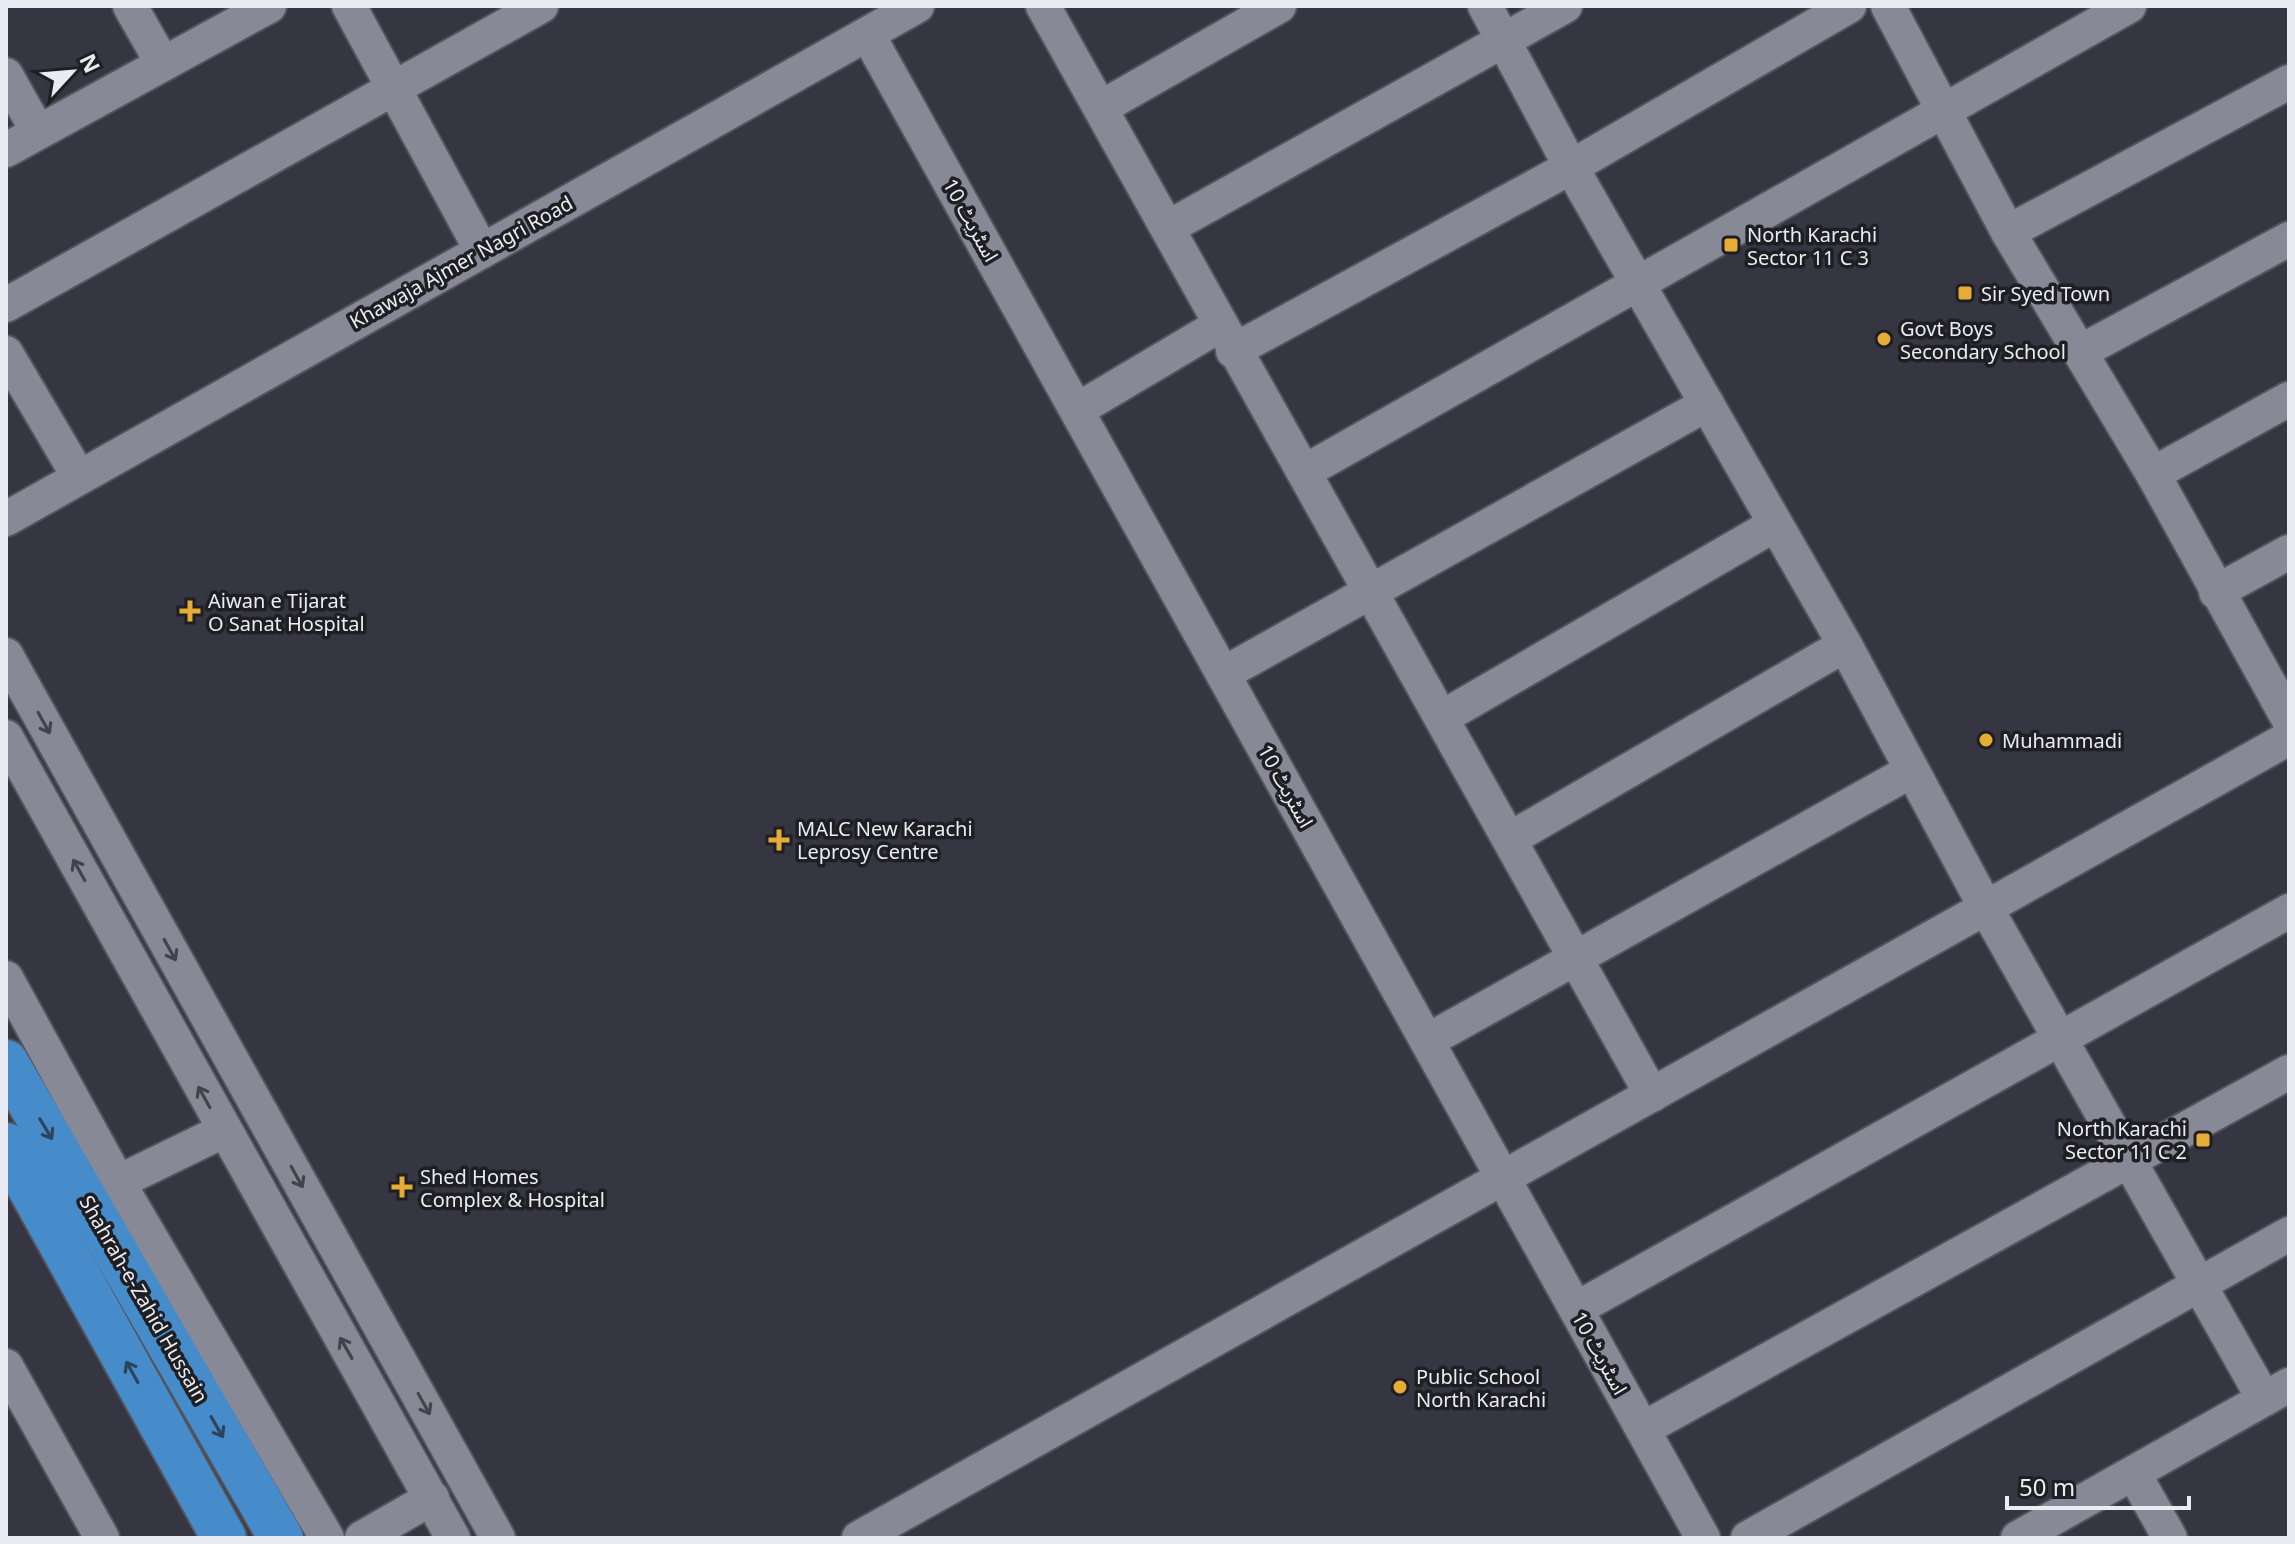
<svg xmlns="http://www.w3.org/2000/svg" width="2295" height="1544" font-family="'Noto Sans','Noto Sans Arabic',sans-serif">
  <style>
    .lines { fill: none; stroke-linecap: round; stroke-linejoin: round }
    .minor-casing { stroke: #53535c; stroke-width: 38 }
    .major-casing { stroke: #53535c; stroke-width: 48 }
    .minor { stroke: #888996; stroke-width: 34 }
    .major { stroke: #468bca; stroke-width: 44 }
    .oneway { stroke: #43434b }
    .oneway2 { stroke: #2c445d }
    .poi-dot { fill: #e6ac36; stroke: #1e1e23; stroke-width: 3 }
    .labels { text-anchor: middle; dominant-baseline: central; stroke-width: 7; stroke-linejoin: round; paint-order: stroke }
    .street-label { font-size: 20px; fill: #ebecf3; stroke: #1e1e23 }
    .poi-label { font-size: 20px; fill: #ebecf3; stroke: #1e1e23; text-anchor: start }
  </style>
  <rect width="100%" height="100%" fill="#353641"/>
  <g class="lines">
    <defs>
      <g id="minor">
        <path d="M 130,6 L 163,64"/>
        <path d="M 349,6 L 482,251"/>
        <path d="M 1043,6 L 1652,1095"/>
        <path d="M 1485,6 L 1571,167 L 1845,645 L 1986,908 L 2264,1399"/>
        <path d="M 1888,6 L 2008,232 L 2153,474 L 2289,720"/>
        <path d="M 868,35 L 1703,1538"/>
        <path d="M 6,75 L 38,132"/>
        <path d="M 1102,107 L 1279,6"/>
        <path d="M 6,150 L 269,6"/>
        <path d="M 1169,227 L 1565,6"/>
        <path d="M 2008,232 L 2289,82"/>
        <path d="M 6,305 L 541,6"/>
        <path d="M 1233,351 L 1571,167 L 1849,6"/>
        <path d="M 2082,351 L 2289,239"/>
        <path d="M 6,353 L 79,477"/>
        <path d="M 1077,410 L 1220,325"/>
        <path d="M 1304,472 L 2129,6"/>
        <path d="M 2153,474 L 2289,399"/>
        <path d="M 6,519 L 917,6"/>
        <path d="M 2216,592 L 2289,552"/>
        <path d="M 6,655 L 498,1538"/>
        <path d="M 1223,674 L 1707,404"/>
        <path d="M 1443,717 L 1774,525"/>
        <path d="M 6,737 L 453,1538"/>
        <path d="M 1510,839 L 1845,645"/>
        <path d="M 6,978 L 119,1184 L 327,1538"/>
        <path d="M 1427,1041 L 1911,771"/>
        <path d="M 98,1192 L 223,1131"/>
        <path d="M 1576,1309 L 2289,911"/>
        <path d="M 6,1366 L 102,1538"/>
        <path d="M 1643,1429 L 2289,1072"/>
        <path d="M 2134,1474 L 2170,1538"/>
        <path d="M 362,1538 L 432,1498"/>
        <path d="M 859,1538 L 2289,738"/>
        <path d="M 1748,1538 L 2289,1234"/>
        <path d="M 2018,1538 L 2289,1385"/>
      </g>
      <g id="major">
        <path d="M 6,1062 L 281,1538"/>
        <path d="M 6,1145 L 224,1538"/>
      </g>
    </defs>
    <!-- minor casing -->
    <use href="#minor" class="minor-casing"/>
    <!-- major casing -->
    <use href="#major" class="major-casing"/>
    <!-- minor -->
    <use href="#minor" class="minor"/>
    <!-- major -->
    <use href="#major" class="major"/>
  </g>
  <!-- one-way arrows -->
  <defs><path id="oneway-shaft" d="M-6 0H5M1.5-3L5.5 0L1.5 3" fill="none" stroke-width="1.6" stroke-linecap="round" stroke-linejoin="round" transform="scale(2)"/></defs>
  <g class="oneway">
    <use href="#oneway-shaft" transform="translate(44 723) rotate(61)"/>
    <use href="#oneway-shaft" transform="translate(79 870) rotate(-119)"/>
    <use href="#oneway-shaft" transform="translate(170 950) rotate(61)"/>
    <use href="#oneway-shaft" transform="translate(204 1097) rotate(-119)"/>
    <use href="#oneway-shaft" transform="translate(297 1177) rotate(61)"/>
    <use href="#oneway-shaft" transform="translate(346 1348) rotate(-120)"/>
    <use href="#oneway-shaft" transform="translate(424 1404) rotate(61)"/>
  </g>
  <g class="oneway2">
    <use href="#oneway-shaft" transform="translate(46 1129) rotate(59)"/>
    <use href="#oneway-shaft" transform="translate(132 1372) rotate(-119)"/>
    <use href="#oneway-shaft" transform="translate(217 1427) rotate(60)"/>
  </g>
  <!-- markers -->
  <g class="poi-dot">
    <rect x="1723" y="237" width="16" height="16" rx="4"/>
    <rect x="1957" y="285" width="16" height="16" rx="4"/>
    <circle cx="1884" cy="339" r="8"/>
    <path d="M186 599h8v8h8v8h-8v8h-8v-8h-8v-8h8z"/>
    <circle cx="1986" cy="740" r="8"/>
    <path d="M775 828h8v8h8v8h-8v8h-8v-8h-8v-8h8z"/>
    <rect x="2195" y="1132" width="16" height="16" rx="4"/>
    <path d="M398 1175h8v8h8v8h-8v8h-8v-8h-8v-8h8z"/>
    <circle cx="1400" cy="1387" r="8"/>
  </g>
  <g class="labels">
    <!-- street labels -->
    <g class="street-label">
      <text transform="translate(971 220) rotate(61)">اسٹریٹ 10</text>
      <text transform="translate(461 262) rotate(-29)">Khawaja Ajmer Nagri Road</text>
      <text transform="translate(1286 786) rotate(61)">اسٹریٹ 10</text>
      <text transform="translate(144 1299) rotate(60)">Shahrah-e-Zahid Hussain</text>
      <text transform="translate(1600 1353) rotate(61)">اسٹریٹ 10</text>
    </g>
    <!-- poi labels -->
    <g class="poi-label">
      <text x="1747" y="234">North Karachi<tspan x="1747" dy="23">Sector 11 C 3</tspan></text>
      <text x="1981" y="293">Sir Syed Town</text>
      <text x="1900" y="328">Govt Boys<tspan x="1900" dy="23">Secondary School</tspan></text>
      <text x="208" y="600">Aiwan e Tijarat<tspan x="208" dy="23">O Sanat Hospital</tspan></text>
      <text x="2002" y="740">Muhammadi</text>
      <text x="797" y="828">MALC New Karachi<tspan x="797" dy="23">Leprosy Centre</tspan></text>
      <text x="2187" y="1128" text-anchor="end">North Karachi<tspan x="2187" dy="23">Sector 11 C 2</tspan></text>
      <text x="420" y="1176">Shed Homes<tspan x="420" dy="23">Complex &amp; Hospital</tspan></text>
      <text x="1416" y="1376">Public School<tspan x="1416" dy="23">North Karachi</tspan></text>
    </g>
  </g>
  <!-- border -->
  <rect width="2295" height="1544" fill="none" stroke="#ebecf3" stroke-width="16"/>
  <!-- north arrow -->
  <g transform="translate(72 72) rotate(64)" stroke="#1e1e23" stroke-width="6" paint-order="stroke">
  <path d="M0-6L14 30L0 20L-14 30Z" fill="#ebecf3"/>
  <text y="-12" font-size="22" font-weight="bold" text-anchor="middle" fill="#ebecf3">N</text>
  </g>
  <!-- scale -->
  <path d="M2007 1496v12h182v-12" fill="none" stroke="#ebecf3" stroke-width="4"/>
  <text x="2019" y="1496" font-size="24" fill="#ebecf3" stroke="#1e1e23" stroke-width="6" paint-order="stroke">50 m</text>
</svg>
